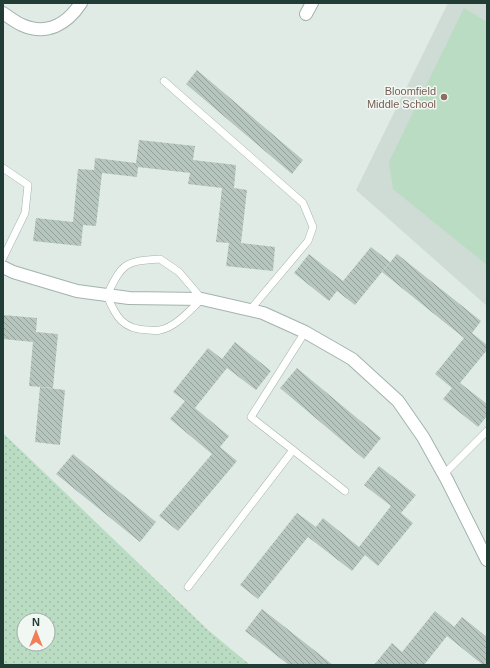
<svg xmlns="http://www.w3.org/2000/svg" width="490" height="668" font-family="Helvetica,sans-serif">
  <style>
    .built { fill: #cfdbd5 }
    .grass { fill: url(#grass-dots); fill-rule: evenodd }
    .pitch { fill: #b9dcc3 }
    .building { fill: url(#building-back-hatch) }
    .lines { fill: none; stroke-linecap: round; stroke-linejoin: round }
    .lane-casing { stroke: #a3b3ad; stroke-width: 8 }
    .street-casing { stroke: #a3b3ad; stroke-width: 14 }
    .lane { stroke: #fff; stroke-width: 7 }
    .street { stroke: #fff; stroke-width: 12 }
    .education-dot { fill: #8d6e63; stroke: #f1f8f4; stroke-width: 1.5 }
    .labels { text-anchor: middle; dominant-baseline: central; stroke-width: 3; stroke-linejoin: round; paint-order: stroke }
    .education-label { font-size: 11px; fill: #785e54; stroke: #f1f8f4; text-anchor: end }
  </style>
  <defs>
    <pattern id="grass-dots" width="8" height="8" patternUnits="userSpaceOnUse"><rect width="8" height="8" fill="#b9dcc3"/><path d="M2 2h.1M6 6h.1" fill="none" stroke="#9fbea8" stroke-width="1.8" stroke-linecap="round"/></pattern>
    <pattern id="building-back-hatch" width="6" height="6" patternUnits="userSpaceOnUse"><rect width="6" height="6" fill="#b6c6bf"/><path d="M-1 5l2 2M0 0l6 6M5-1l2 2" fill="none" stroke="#94a29c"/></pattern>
  </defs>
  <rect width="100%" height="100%" fill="#e0ebe6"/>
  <!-- built -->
  <path class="built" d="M 448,3 L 487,3 L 487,306 L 356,190 Z"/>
  <!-- grass -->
  <path class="grass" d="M 3,433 L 208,630 L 250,665 L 3,665 ZM 24,620 L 48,620 L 48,644 L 24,644 Z"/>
  <!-- pitch -->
  <path class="pitch" d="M 464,8 L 487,22 L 487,265 L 393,189 L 389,162 Z"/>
  <!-- building -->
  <g class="building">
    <path d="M 197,70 L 303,160 L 292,174 L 186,84 Z"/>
    <path d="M 139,140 L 195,146 L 193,160 L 236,165 L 234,188 L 247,190 L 241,243 L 275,247 L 273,271 L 226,266 L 229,243 L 216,242 L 222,188 L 188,184 L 190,173 L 138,167 L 137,177 L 102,173 L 96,226 L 83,225 L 81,246 L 33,241 L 36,218 L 73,222 L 78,169 L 94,170 L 95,158 L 136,163 Z"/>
    <path d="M 371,247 L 390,262 L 355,305 L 337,291 L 329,301 L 294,273 L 309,254 L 343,281 Z"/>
    <path d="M 397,254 L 481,321 L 472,333 L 487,345 L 487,350 L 460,383 L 487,404 L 487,416 L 478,427 L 443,399 L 452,388 L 435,374 L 464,338 L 382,272 Z"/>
    <path d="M 3,315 L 37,318 L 36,332 L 58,334 L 53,388 L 29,386 L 33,342 L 3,339 Z"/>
    <path d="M 235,342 L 271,371 L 256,390 L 227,368 L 195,408 L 229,436 L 220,447 L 237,461 L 178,531 L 159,516 L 212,454 L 170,419 L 185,401 L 173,392 L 208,348 L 222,359 Z"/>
    <path d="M 297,368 L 381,438 L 364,459 L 280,388 Z"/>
    <path d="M 40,387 L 65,390 L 60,445 L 35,442 Z"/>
    <path d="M 73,454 L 156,522 L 140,542 L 56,474 Z"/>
    <path d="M 379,466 L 416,495 L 401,513 L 413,523 L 378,566 L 365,555 L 352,571 L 308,537 L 323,518 L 359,547 L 391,506 L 364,485 Z"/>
    <path d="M 297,513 L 316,527 L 258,599 L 240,585 Z"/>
    <path d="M 262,609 L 333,665 L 289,665 L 245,631 Z"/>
    <path d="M 435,611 L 454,627 L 462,617 L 487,637 L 487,665 L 483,665 L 447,636 L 424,665 L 374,665 L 392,643 L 402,652 Z"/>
  </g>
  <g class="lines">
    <defs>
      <g id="lane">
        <path d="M 164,81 L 303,203 L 313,227 L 308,241 L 250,310"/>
        <path d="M 3,168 L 28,185 L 25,213 L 3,258"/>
        <path d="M 160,259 L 179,272 L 202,299 C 190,310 176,327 160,330 C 156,331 151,330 148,330 C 123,330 115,316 107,295 C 122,264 124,261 160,259 Z"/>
        <path d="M 305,332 L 251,417 L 345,491"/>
        <path d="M 444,474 L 487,431"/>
        <path d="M 188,587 L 293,450"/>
      </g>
      <g id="street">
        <path d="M 3,13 C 9,17 15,22 22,25 C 47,36 67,24 81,3"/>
        <path d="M 306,14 L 312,3"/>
        <path d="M 3,267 L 13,272 L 77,291 L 129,298 L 202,299 L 263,313 L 305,332 L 352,359 L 398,401 L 423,437 L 447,480 L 487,560"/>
      </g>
    </defs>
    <!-- lane casing -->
    <use href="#lane" class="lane-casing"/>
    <!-- street casing -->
    <use href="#street" class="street-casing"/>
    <!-- lane -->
    <use href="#lane" class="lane"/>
    <!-- street -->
    <use href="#street" class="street"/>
  </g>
  <!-- markers -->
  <circle class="education-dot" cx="444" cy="97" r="4"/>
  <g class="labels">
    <!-- education labels -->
    <g class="education-label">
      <text x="436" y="91">Bloomfield<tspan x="436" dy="13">Middle School</tspan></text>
    </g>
  </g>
  <!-- border -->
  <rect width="490" height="668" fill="none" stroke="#213c34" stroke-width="8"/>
  <!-- north arrow -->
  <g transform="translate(36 632)"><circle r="19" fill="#f1f8f4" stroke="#9eada7"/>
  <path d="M0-3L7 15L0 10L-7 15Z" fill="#f27e58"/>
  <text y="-6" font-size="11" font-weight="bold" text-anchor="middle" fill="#213c34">N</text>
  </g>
</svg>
